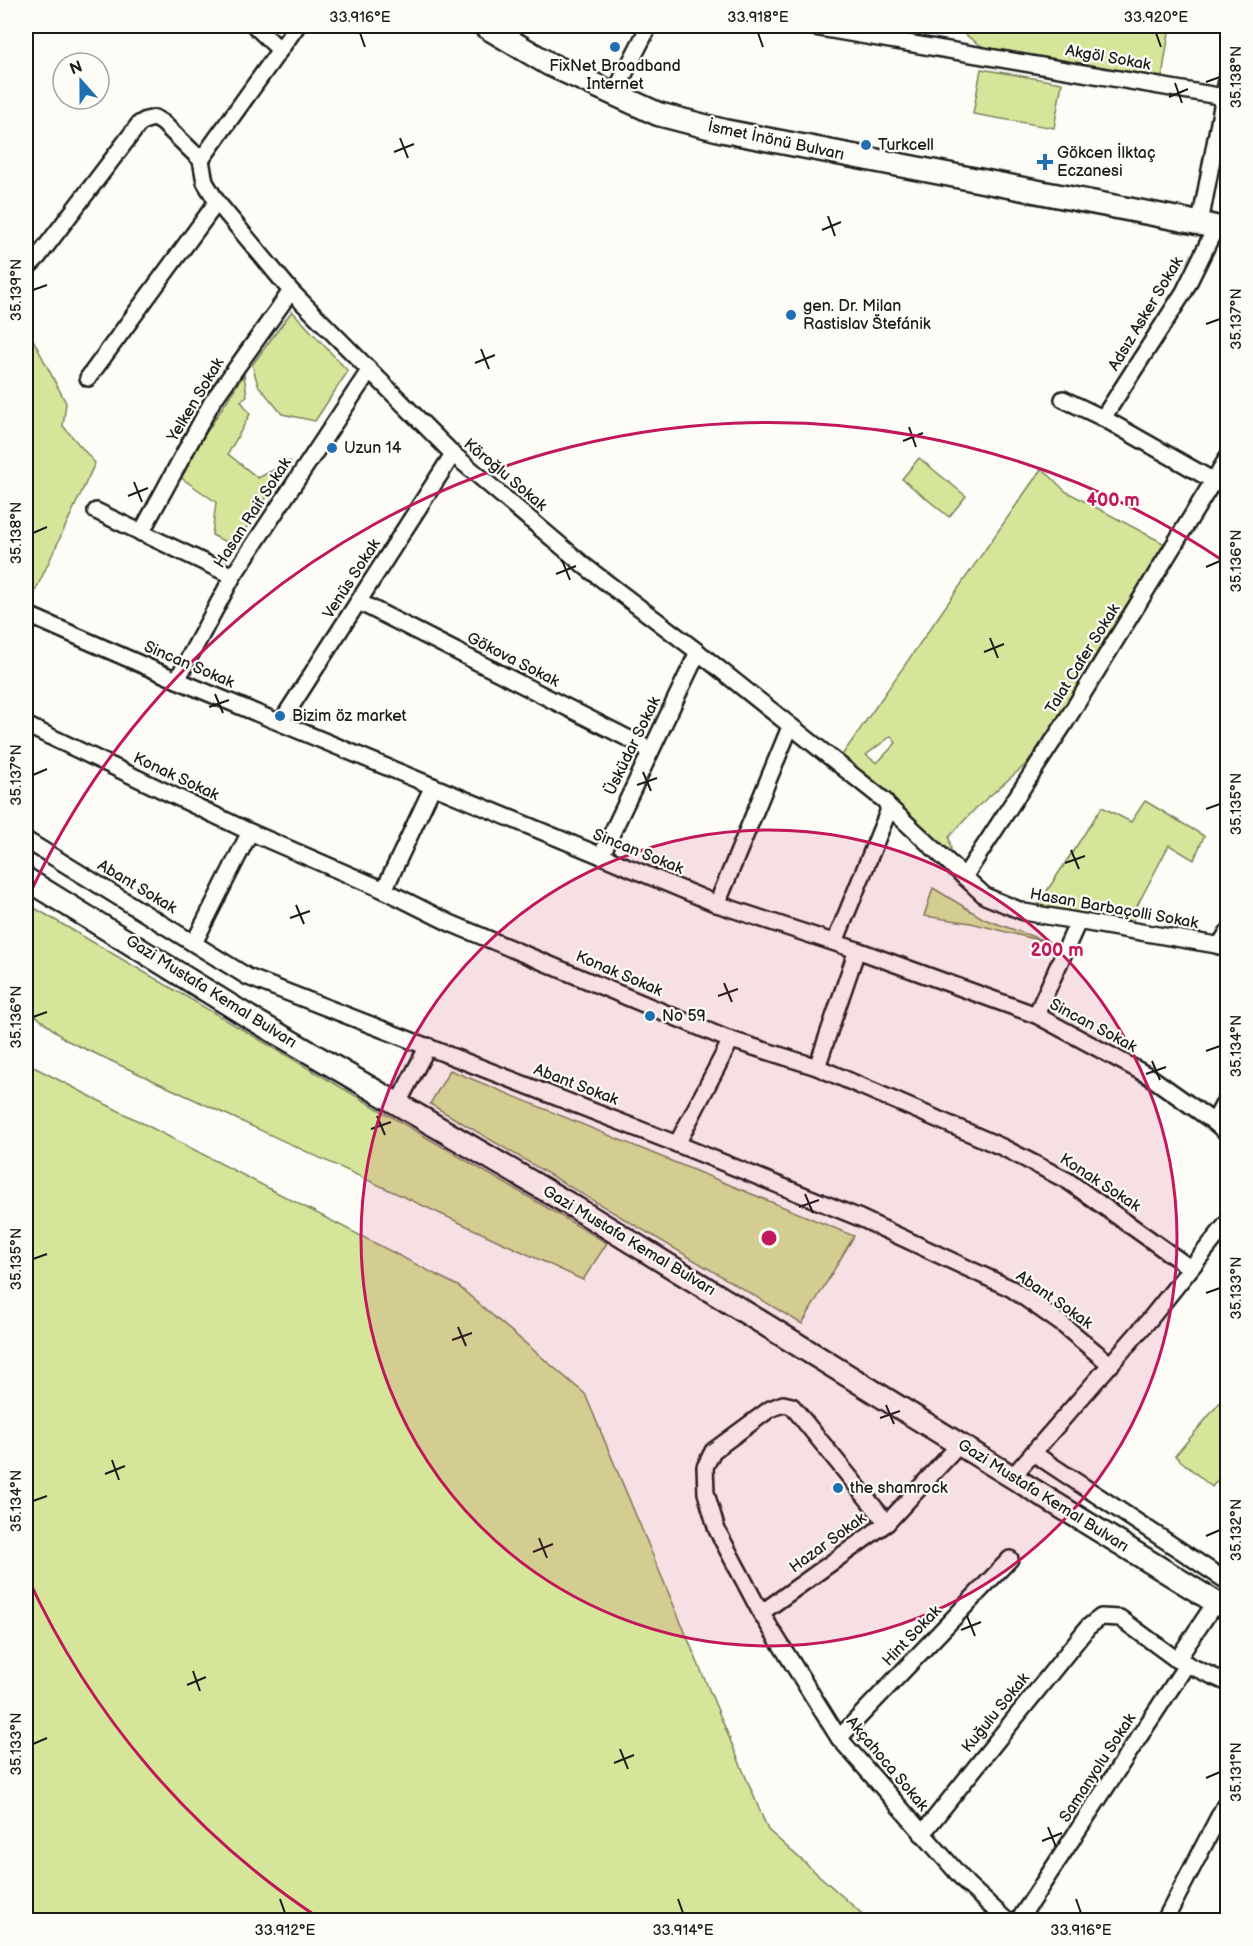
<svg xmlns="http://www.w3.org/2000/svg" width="1253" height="1946" font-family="'Balsamiq Sans',sans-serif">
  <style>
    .green { fill: #d5e69a; stroke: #78815b; stroke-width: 1.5; fill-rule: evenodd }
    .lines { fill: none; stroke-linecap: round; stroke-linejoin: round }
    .street-casing { stroke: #1c1c1c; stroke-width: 20 }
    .secondary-casing { stroke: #1c1c1c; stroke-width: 26 }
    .primary-casing { stroke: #1c1c1c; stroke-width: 27 }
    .street { stroke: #fdfcf7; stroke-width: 15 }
    .secondary { stroke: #fdfcf7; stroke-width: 21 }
    .primary { stroke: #fdfcf7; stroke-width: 22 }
    .ticks { fill: none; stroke: #1c1c1c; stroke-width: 2 }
    .ring { fill: none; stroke: #c2185b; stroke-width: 3 }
    .poi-dot { fill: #1f6fb2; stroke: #fdfcf7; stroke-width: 2 }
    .labels { text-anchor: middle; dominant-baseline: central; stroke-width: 4.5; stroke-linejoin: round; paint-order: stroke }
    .street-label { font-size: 16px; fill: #1c1c1c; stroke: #fdfcf7 }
    .poi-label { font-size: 16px; fill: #1c1c1c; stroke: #fdfcf7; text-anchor: start }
    .centre { fill: #c2185b; stroke: #fdfcf7; stroke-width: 3 }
    .ring-label { font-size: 18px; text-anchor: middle; font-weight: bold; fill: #c2185b; stroke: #fdfcf7; stroke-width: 4.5; stroke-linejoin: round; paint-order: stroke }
    .neatline { fill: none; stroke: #1c1c1c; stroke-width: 2 }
    .ticks-label { font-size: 15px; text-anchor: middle; fill: #1c1c1c }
  </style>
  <rect width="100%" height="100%" fill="#fdfcf7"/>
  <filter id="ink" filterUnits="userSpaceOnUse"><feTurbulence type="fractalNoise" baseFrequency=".0167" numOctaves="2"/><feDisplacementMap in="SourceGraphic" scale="12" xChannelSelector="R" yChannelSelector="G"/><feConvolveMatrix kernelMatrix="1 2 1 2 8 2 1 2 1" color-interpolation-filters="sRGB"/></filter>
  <g filter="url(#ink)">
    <!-- green -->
    <g class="green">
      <path d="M 953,26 L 1170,26 L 1162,77 L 983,47 Z"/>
      <path d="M 981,69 L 1062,83 L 1054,128 L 973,114 Z"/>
      <path d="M 292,311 L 348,371 L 315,421 L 282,414 L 258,385 L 252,365 Z"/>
      <path d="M 26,326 L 66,403 L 63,426 L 95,463 L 32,598 L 26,595 Z"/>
      <path d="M 244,374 L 247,396 L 241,401 L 250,414 L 228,454 L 258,478 L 291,461 L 234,546 L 212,535 L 216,502 L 180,477 L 193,453 Z"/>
      <path d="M 919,458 L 966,496 L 949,517 L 902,479 Z"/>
      <path d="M 1042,468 L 1065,491 L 1165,544 L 1101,646 L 1053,729 L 1025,765 L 976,808 L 949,837 L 952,855 L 840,758 ZM 891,736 L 896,743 L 877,763 L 866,755 Z"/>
      <path d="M 1145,801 L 1204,836 L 1194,860 L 1169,845 L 1136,908 L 1133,922 L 1037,906 L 1102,807 L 1131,822 Z"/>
      <path d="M 933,888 L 984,919 L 1054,944 L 971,923 L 924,916 Z"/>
      <path d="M 26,903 L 607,1243 L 583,1280 L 66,1040 L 26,1008 Z"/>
      <path d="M 26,1063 L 458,1286 L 585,1394 L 768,1830 L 869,1920 L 26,1920 Z"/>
      <path d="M 450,1070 L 854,1236 L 802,1324 L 430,1104 Z"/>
      <path d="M 1227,1394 L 1227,1468 L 1212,1487 L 1175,1456 Z"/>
    </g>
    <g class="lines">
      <defs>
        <g id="street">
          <path d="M 255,26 L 280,50"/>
          <path d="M 808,26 L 1224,97"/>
          <path d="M 614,94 L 649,26"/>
          <path d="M 201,160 L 297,26"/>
          <path d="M 1200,223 L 1228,75"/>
          <path d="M 26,269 L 38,257 L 139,124 L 146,120 L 155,118 L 163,123 L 201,160 L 205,182 L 217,202 L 291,291 L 453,454 L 586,567 L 698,652 L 885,801 L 888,806 L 985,896 L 1024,912 L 1228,947"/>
          <path d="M 88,378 L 217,202"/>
          <path d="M 1063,399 L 1103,418 L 1228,489"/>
          <path d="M 1103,418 L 1184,292 L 1216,227"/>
          <path d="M 96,511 L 233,576"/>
          <path d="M 141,533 L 212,402 L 291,291"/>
          <path d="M 359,602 L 651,750"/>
          <path d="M 26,614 L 177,680 L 717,904 L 857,950 L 1036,1015 L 1149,1076 L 1214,1122 L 1228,1134"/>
          <path d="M 177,680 L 233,576 L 369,371"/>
          <path d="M 281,722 L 453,454"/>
          <path d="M 26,725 L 250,832 L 384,890 L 450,923 L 725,1038 L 817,1067 L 1002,1147 L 1068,1181 L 1190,1268"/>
          <path d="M 26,840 L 248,977 L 677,1144 L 860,1218 L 1012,1289 L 1062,1324 L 1111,1365"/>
          <path d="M 601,856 L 698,652"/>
          <path d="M 964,877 L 1063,726 L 1228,457"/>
          <path d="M 384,890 L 433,786"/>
          <path d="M 717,904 L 790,727"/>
          <path d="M 835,942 L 888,812 L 888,806"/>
          <path d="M 194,943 L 250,832"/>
          <path d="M 1219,946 L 1228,932"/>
          <path d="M 1036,1015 L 1078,922"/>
          <path d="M 817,1067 L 857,950"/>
          <path d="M 398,1103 L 428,1046"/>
          <path d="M 1214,1122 L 1228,1096"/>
          <path d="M 677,1144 L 731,1040"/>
          <path d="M 1033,1453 L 1228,1582"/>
          <path d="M 1012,1477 L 1150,1319 L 1228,1222"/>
          <path d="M 887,1523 L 792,1406 L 783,1404 L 770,1409 L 713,1451 L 705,1467 L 706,1493 L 717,1530 L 761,1613 L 839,1738 L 968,1885 L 1006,1920"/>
          <path d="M 761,1613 L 887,1523 L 960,1444"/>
          <path d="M 1177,1660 L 1215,1603"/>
          <path d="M 839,1738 L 1010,1559"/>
          <path d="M 922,1834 L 1088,1627 L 1101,1617 L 1120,1618 L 1177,1660 L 1228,1683"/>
          <path d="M 1019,1920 L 1187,1664"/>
          <path d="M 1165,1920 L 1228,1799"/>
        </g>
        <path id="secondary" d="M 26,879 L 249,1017 L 576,1208 L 1228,1610"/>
        <path id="primary" d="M 485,26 L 549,64 L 658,114 L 724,131 L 1184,220 L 1228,230"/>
      </defs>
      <!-- street casing -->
      <use href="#street" class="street-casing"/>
      <!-- secondary casing -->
      <use href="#secondary" class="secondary-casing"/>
      <!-- primary casing -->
      <use href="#primary" class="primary-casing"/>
      <!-- street -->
      <use href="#street" class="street"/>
      <!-- secondary -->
      <use href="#secondary" class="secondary"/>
      <!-- primary -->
      <use href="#primary" class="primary"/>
    </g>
  </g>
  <!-- ticks -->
  <path class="ticks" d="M 360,33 L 365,47M 758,33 L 763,47M 1156,33 L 1161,47M 1206,82 L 1220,77M 1175,83 L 1182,103M 1169,97 L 1188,89M 400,138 L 408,158M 394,152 L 414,144M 828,216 L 835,236M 822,230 L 841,222M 33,290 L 47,285M 1206,324 L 1220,319M 481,349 L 489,369M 475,363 L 495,355M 909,427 L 916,447M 903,441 L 923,433M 134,482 L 142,502M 128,496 L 148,488M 33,533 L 47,527M 562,560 L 570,580M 1206,567 L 1220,561M 556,574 L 576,566M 990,638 L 998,658M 984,652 L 1004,644M 215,694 L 223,713M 209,707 L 229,700M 643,772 L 651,791M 33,775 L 47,769M 637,785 L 657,778M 1206,809 L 1220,804M 1071,850 L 1079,869M 1065,863 L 1085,856M 296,905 L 304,924M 290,918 L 310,911M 724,983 L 732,1002M 718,996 L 738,989M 33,1017 L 47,1012M 1206,1051 L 1220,1046M 1152,1061 L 1160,1080M 1146,1074 L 1166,1067M 377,1116 L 385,1135M 371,1129 L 391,1122M 805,1194 L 813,1213M 799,1207 L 819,1200M 33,1259 L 47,1254M 1206,1293 L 1220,1288M 458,1327 L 466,1346M 452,1340 L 472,1333M 886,1405 L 894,1424M 880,1418 L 900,1411M 112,1460 L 119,1480M 105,1474 L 125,1466M 33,1501 L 47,1496M 1206,1536 L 1220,1530M 539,1538 L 547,1558M 533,1552 L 553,1544M 967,1616 L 975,1636M 961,1630 L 981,1622M 193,1671 L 200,1691M 187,1685 L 206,1677M 33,1744 L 47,1738M 620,1749 L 628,1769M 614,1763 L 634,1755M 1206,1778 L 1220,1772M 1048,1827 L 1056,1847M 1042,1841 L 1062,1833M 280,1899 L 285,1913M 678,1899 L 683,1913M 1076,1899 L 1081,1913"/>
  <!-- distance rings -->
  <circle cx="769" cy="1238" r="408" fill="#c2185b" fill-opacity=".12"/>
  <g class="ring">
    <circle cx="769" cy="1238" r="408"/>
    <path d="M319 1918A815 815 0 0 1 27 1576M27 900A815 815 0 0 1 1225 562"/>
  </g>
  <!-- markers -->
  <g class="poi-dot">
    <circle cx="615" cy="47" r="6"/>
    <circle cx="866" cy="145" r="6"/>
    <path d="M1042 153h6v6h6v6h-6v6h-6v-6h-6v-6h6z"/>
    <circle cx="791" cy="315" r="6"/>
    <circle cx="332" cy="448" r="6"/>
    <circle cx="280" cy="716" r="6"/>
    <circle cx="650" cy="1016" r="6"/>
    <circle cx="838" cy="1488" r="6"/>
  </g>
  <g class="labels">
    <!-- street labels -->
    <g class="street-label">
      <text transform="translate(1108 58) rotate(10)">Akgöl Sokak</text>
      <text transform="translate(776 141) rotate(12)">İsmet İnönü Bulvarı</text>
      <text transform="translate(1146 314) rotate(-59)">Adsız Asker Sokak</text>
      <text transform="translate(196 400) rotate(-59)">Yelken Sokak</text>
      <text transform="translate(505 475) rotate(40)">Köroğlu Sokak</text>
      <text transform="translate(253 513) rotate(-57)">Hasan Raif Sokak</text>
      <text transform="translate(352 579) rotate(-57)">Venüs Sokak</text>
      <text transform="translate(1083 659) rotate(-58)">Talat Cafer Sokak</text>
      <text transform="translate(513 660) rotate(27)">Gökova Sokak</text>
      <text transform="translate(189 665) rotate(23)">Sincan Sokak</text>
      <text transform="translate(633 746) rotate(-64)">Üsküdar Sokak</text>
      <text transform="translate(176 777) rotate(25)">Konak Sokak</text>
      <text transform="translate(638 852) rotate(22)">Sincan Sokak</text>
      <text transform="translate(137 887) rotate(31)">Abant Sokak</text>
      <text transform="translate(1114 909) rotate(10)">Hasan Barbaçolli Sokak</text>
      <text transform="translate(619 974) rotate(23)">Konak Sokak</text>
      <text transform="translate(211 992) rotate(32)">Gazi Mustafa Kemal Bulvarı</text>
      <text transform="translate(1093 1026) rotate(28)">Sincan Sokak</text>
      <text transform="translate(576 1085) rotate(21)">Abant Sokak</text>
      <text transform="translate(1100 1183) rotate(33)">Konak Sokak</text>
      <text transform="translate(629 1241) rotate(31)">Gazi Mustafa Kemal Bulvarı</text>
      <text transform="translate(1054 1300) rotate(35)">Abant Sokak</text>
      <text transform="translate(1043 1496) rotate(32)">Gazi Mustafa Kemal Bulvarı</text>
      <text transform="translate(828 1543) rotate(-36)">Hazar Sokak</text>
      <text transform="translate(912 1636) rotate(-46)">Hint Sokak</text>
      <text transform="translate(996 1713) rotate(-51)">Kuğulu Sokak</text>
      <text transform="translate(887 1764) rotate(50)">Akçahoca Sokak</text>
      <text transform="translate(1098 1768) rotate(-57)">Samanyolu Sokak</text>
    </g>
    <!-- poi labels -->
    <g class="poi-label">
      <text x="615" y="66" text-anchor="middle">FixNet Broadband<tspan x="615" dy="18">Internet</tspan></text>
      <text x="878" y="145">Turkcell</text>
      <text x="1057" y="153">Gökcen İlktaç<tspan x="1057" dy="18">Eczanesi</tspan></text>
      <text x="803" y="306">gen. Dr. Milan<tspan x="803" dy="18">Rastislav Štefánik</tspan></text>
      <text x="344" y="448">Uzun 14</text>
      <text x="292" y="716">Bizim öz market</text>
      <text x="662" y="1016">No 59</text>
      <text x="850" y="1488">the shamrock</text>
    </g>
  </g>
  <circle cx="769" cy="1238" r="9" class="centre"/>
  <g class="ring-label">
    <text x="1113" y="506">400 m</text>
    <text x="1057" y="956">200 m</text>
  </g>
  <!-- margin -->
  <rect width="1253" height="1946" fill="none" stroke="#fdfcf7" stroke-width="66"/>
  <!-- north arrow -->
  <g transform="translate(81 81) rotate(339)"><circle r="28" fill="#fdfcf7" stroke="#a3a29f" stroke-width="1.5"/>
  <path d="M0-4.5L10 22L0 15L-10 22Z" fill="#1f6fb2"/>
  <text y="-9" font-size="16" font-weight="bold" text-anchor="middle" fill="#1c1c1c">N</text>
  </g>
  <rect x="33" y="33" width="1187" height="1880" class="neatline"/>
  <g class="ticks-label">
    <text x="360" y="22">33.916°E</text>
    <text x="758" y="22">33.918°E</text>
    <text x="1156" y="22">33.920°E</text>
    <text transform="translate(1236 77) rotate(-90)" y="5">35.138°N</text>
    <text transform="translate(16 290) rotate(-90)" y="5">35.139°N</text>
    <text transform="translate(1236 319) rotate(-90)" y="5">35.137°N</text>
    <text transform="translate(16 533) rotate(-90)" y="5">35.138°N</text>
    <text transform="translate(1236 561) rotate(-90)" y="5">35.136°N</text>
    <text transform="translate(16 775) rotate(-90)" y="5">35.137°N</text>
    <text transform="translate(1236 804) rotate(-90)" y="5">35.135°N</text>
    <text transform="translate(16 1017) rotate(-90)" y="5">35.136°N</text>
    <text transform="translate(1236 1046) rotate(-90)" y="5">35.134°N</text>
    <text transform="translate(16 1259) rotate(-90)" y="5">35.135°N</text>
    <text transform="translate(1236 1288) rotate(-90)" y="5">35.133°N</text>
    <text transform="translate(16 1501) rotate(-90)" y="5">35.134°N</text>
    <text transform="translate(1236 1530) rotate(-90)" y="5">35.132°N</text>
    <text transform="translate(16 1744) rotate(-90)" y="5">35.133°N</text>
    <text transform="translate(1236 1772) rotate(-90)" y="5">35.131°N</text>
    <text x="285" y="1935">33.912°E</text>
    <text x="683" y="1935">33.914°E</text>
    <text x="1081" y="1935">33.916°E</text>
  </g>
</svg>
